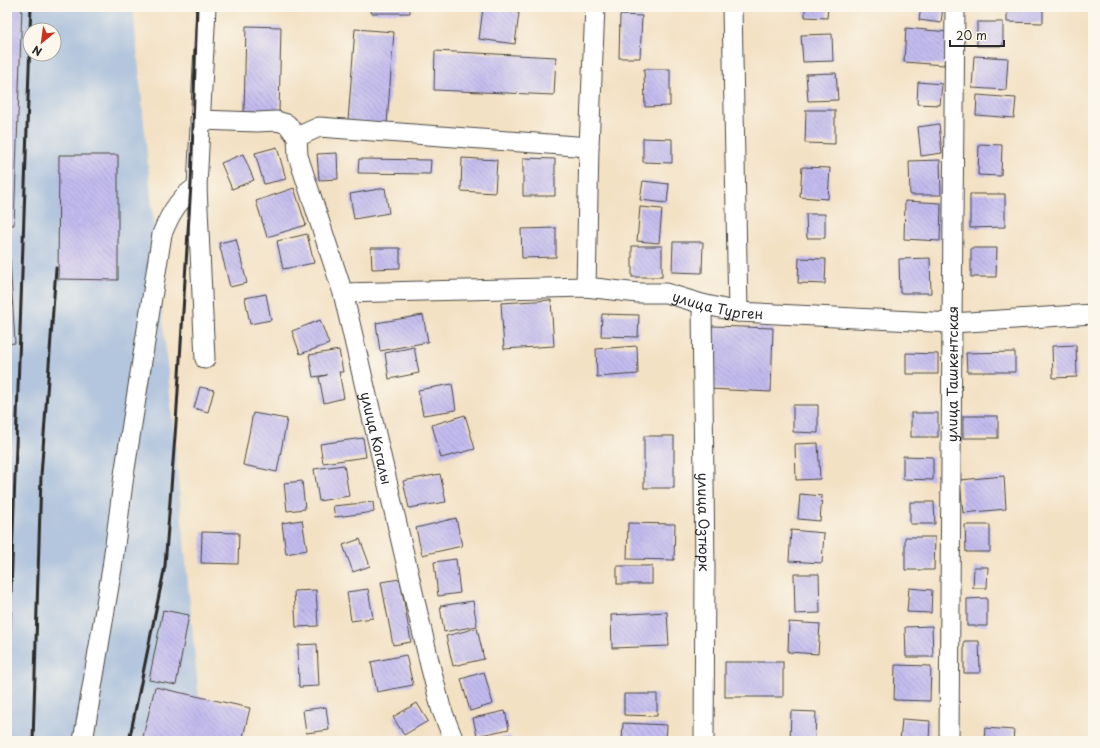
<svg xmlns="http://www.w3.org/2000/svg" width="1100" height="748" font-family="'Playpen Sans',sans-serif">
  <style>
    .industrial { fill: #b4c6dd; fill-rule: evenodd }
    .building { fill: url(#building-back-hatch) }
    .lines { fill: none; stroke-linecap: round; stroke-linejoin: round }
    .minor-casing { stroke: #494642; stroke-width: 21 }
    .minor { stroke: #fff; stroke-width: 19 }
    .rail { stroke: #2b2b2b; stroke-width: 3 }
    .labels { text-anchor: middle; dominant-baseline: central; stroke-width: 3; stroke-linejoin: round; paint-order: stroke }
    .street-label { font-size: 14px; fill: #2b2b2b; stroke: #fbf7ec }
  </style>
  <defs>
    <pattern id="building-back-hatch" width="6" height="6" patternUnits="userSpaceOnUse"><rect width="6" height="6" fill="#c3bcef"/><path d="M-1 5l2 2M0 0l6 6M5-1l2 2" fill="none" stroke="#9f99c2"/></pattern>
  </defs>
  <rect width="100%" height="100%" fill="#fbf7ec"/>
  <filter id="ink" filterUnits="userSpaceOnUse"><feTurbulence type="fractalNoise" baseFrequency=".025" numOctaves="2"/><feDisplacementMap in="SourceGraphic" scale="8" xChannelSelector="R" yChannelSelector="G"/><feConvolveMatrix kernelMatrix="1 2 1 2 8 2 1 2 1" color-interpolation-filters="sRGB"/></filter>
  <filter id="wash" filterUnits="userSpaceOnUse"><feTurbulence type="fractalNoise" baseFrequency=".012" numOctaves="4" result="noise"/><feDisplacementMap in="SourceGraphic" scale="16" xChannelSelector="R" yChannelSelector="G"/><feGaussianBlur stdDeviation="0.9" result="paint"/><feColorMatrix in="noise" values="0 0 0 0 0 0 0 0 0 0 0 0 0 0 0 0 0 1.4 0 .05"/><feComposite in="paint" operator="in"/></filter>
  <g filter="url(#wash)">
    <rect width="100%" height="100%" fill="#f3e1c4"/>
    <!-- industrial -->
    <path class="industrial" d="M 7,7 L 133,7 L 200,709 L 228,741 L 7,741 ZM 30,30 L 54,30 L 54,54 L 30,54 Z"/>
    <g id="blocks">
      <!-- building -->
      <g class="building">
        <path d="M 7,7 L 22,7 L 14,225 L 7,225 Z"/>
        <path d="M 372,7 L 410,7 L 410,13 L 371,13 Z"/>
        <path d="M 805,7 L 828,7 L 827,18 L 805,17 Z"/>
        <path d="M 921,7 L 943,7 L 941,23 L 919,20 Z"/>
        <path d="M 1007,7 L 1043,7 L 1043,23 L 1007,22 Z"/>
        <path d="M 483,8 L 519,13 L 515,44 L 479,39 Z"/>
        <path d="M 620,15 L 642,16 L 640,58 L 619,58 Z"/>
        <rect x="977" y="22" width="26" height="24"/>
        <path d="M 246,26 L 281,27 L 279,113 L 244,112 Z"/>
        <path d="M 906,28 L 947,32 L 944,65 L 904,62 Z"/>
        <path d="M 355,29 L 394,32 L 387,124 L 348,121 Z"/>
        <path d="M 832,34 L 833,61 L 803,62 L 801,35 Z"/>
        <path d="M 435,51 L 556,57 L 554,95 L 434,90 Z"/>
        <path d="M 974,56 L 1008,58 L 1006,90 L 972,88 Z"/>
        <path d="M 644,69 L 670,69 L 670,106 L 645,107 Z"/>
        <path d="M 836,73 L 838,100 L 808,101 L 806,74 Z"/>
        <path d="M 918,82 L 942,84 L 940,105 L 917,104 Z"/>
        <path d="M 977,95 L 1016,98 L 1014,118 L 976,115 Z"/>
        <path d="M 806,110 L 835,110 L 835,144 L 805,143 Z"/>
        <path d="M 939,124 L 942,153 L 921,156 L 918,127 Z"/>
        <path d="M 643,138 L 672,139 L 672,163 L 643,162 Z"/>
        <path d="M 979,144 L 1002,145 L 1001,176 L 978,175 Z"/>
        <path d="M 277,147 L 286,179 L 264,184 L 255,153 Z"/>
        <path d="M 337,153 L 338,179 L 319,180 L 317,154 Z"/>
        <path d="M 243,154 L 254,180 L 232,189 L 221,163 Z"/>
        <path d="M 59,155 L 118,155 L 118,280 L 58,279 Z"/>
        <path d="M 462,158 L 497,160 L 495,193 L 461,191 Z"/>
        <path d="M 523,158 L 555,159 L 555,196 L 523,196 Z"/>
        <path d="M 359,159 L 431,160 L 430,174 L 358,173 Z"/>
        <path d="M 940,160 L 941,195 L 910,195 L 909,161 Z"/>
        <path d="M 802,167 L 830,168 L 828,199 L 800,197 Z"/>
        <path d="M 643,181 L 669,184 L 667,203 L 640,200 Z"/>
        <path d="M 294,188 L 306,225 L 267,237 L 256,201 Z"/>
        <path d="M 385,188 L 389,213 L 354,219 L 350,194 Z"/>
        <path d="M 970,194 L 1005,194 L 1005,227 L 970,228 Z"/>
        <path d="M 905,201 L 941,203 L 940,241 L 904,239 Z"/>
        <path d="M 640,207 L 662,209 L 659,243 L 637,241 Z"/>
        <path d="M 806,214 L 825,214 L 825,238 L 807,238 Z"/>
        <path d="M 556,228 L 556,257 L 522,258 L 521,229 Z"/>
        <path d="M 307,234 L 314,263 L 283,269 L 277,241 Z"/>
        <path d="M 236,239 L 247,283 L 230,287 L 219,243 Z"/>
        <path d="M 673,242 L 703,242 L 702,273 L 672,272 Z"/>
        <rect x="632" y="246" width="30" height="31"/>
        <path d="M 371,248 L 400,248 L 400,268 L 372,269 Z"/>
        <path d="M 971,248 L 997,248 L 996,277 L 971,277 Z"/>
        <path d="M 799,258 L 826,259 L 825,284 L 798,283 Z"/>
        <path d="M 930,258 L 931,293 L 900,293 L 899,259 Z"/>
        <path d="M 7,259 L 10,259 L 15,343 L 7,344 Z"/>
        <path d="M 266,294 L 271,320 L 250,324 L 245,298 Z"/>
        <path d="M 551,300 L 554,346 L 504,349 L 501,303 Z"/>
        <path d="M 602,314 L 639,315 L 638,337 L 601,336 Z"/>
        <path d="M 423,315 L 428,342 L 380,351 L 376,323 Z"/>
        <path d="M 320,320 L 329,344 L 300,354 L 292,331 Z"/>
        <path d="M 712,326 L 773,328 L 771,392 L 709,389 Z"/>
        <path d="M 1076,345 L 1077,377 L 1053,378 L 1052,346 Z"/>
        <path d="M 637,346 L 638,374 L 597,377 L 596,349 Z"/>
        <path d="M 414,347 L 419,373 L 389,379 L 385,353 Z"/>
        <path d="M 339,350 L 343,372 L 339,372 L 344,398 L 324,403 L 319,377 L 327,375 L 313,377 L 309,355 Z"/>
        <path d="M 1015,352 L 1015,372 L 967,372 L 966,353 Z"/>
        <path d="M 906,353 L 938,354 L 938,374 L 906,374 Z"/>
        <path d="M 452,384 L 456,410 L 423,415 L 418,390 Z"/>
        <path d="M 200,387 L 214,390 L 208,412 L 194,408 Z"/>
        <path d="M 793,405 L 818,405 L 818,433 L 793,432 Z"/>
        <path d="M 253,413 L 287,419 L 277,472 L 243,465 Z"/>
        <rect x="911" y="413" width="27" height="24"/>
        <path d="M 465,415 L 475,449 L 441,458 L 432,425 Z"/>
        <rect x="963" y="416" width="35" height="22"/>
        <rect x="644" y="436" width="30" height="52"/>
        <path d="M 363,438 L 366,457 L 323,463 L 320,444 Z"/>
        <path d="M 818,443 L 820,479 L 796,480 L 795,444 Z"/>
        <path d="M 903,456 L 933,457 L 933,480 L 903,479 Z"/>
        <path d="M 344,465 L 349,496 L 319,501 L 314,469 Z"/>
        <path d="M 440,474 L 446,502 L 409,508 L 403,481 Z"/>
        <path d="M 1004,476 L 1006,509 L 963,513 L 960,480 Z"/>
        <path d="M 302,481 L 305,509 L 287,511 L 284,483 Z"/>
        <path d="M 800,494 L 822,496 L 820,521 L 798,519 Z"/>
        <path d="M 373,502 L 374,512 L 335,517 L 333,506 Z"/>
        <path d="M 910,502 L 934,502 L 935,524 L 910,524 Z"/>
        <path d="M 456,518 L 462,546 L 422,555 L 416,528 Z"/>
        <path d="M 302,520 L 307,550 L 286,554 L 282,523 Z"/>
        <path d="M 628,523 L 675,524 L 674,560 L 627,559 Z"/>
        <path d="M 965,525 L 990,525 L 990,552 L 966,552 Z"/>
        <path d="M 791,530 L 824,533 L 822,563 L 789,561 Z"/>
        <path d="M 202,532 L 239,533 L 238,564 L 201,563 Z"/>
        <path d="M 905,537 L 935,537 L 934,570 L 905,570 Z"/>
        <path d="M 360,539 L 370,566 L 353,572 L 343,545 Z"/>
        <path d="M 456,559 L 460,593 L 438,596 L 434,562 Z"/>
        <rect x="617" y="566" width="35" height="18"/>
        <path d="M 974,567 L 988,567 L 987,588 L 973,588 Z"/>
        <path d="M 794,574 L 819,574 L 820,613 L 795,614 Z"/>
        <path d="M 400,579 L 411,642 L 393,645 L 381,582 Z"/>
        <path d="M 909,588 L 932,590 L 931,613 L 907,612 Z"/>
        <path d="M 368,589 L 373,618 L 351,621 L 347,592 Z"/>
        <path d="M 316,590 L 318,626 L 296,627 L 294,591 Z"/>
        <path d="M 987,598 L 987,626 L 967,626 L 967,599 Z"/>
        <path d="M 473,601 L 477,626 L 444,632 L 440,606 Z"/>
        <path d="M 163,610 L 189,615 L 176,685 L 149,680 Z"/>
        <path d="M 667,612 L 669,646 L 612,648 L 611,615 Z"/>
        <path d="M 789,622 L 820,624 L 818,654 L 788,652 Z"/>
        <path d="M 932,626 L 933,657 L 906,657 L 905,627 Z"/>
        <path d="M 477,628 L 484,659 L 453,666 L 446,636 Z"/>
        <path d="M 964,641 L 979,641 L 980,673 L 964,673 Z"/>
        <path d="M 317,644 L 319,686 L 299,687 L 298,645 Z"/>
        <path d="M 406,655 L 413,685 L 377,692 L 371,662 Z"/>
        <rect x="725" y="662" width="58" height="35"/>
        <path d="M 895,665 L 931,666 L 930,701 L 894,700 Z"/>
        <path d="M 484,672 L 493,704 L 470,711 L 461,679 Z"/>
        <path d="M 155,687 L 250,708 L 242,741 L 142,741 Z"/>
        <path d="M 624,694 L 657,694 L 657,716 L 624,715 Z"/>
        <path d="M 417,703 L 428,721 L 404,735 L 393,717 Z"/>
        <path d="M 326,707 L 329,730 L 306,733 L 303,710 Z"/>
        <path d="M 505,711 L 509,729 L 477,736 L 473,718 Z"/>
        <path d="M 791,711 L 816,712 L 815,741 L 790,741 Z"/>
        <path d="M 902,719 L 930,721 L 929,741 L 900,741 Z"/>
        <path d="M 623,723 L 667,725 L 666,741 L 622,741 Z"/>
        <path d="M 985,728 L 1014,730 L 1013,741 L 984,741 Z"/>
        <path d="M 510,736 L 512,741 L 489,741 L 489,740 Z"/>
      </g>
    </g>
  </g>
  <g filter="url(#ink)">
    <use href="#blocks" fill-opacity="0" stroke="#494642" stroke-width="1"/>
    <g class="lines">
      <defs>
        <g id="minor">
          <path d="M 732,7 L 738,312"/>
          <path d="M 200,120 L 257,122 L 277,121 L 287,124 L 297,137"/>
          <path id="s1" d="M 297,137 L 298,156 L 343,293 L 430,665 L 441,708 L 454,741"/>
          <path d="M 297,137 L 319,127 L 589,147"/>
          <path d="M 586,287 L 589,147 L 595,7"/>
          <path id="s2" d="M 343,293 L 586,287 L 638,293 L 666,293 L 702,304 L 738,312 L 952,323 L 1093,314"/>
          <path id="s3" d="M 702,304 L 705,570 L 704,741"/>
          <path d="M 205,359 L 197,187 L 206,7"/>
          <path d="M 83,741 L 112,568 L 124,475 L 162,234 C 169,216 180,196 197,187"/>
          <path id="s4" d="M 949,741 L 952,323 L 955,7"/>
        </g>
      </defs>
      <!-- minor casing -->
      <use href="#minor" class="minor-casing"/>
      <!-- minor -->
      <use href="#minor" class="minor"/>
      <!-- rail -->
      <g class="rail">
        <path d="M 30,30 L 31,7"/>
        <path d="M 7,707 L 30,41"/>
        <path d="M 33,741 L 41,476 L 56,268"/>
        <path d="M 129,741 L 165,566 L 176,423 L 191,184 L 197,7"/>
      </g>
    </g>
  </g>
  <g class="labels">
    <!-- street labels -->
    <g class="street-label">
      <text stroke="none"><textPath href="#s2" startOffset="377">улица Турген</textPath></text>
      <text stroke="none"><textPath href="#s4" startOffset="367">улица Ташкентская</textPath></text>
      <text stroke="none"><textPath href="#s1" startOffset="312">улица Когалы</textPath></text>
      <text stroke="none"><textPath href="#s3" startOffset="218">улица Озтюрк</textPath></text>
    </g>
  </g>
  <!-- margin -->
  <rect width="1100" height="748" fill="none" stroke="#fbf7ec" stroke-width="24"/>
  <!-- north arrow -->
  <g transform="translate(42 42) rotate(209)"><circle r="19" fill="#fbf7ec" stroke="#a8a59f"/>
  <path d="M0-3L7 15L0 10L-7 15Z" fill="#c8321e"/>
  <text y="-6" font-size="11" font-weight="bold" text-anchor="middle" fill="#2b2b2b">N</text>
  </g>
  <!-- scale -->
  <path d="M950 40v6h54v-6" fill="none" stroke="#2b2b2b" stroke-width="2"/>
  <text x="956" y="40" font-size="12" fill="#2b2b2b" stroke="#fbf7ec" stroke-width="3" paint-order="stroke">20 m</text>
</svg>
